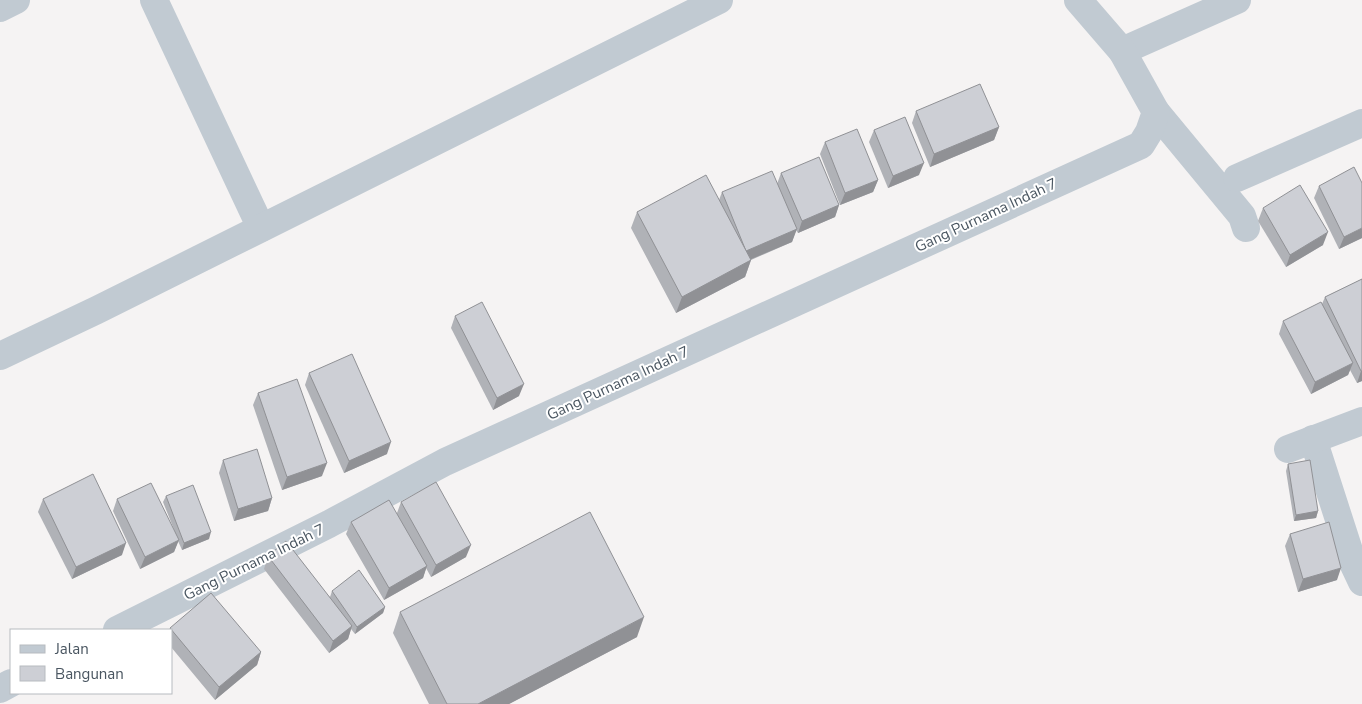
<svg xmlns="http://www.w3.org/2000/svg" width="1362" height="704" font-family="'Nunito Sans',sans-serif">
  <style>
    .lines { fill: none; stroke-linecap: round; stroke-linejoin: round }
    .minor { stroke: #c1cad2; stroke-width: 28 }
    .wall { fill: #b0b2b7 }
    .shaded-wall { fill: #909195 }
    .building { fill: #cdcfd5; stroke: #909195 }
    .labels { text-anchor: middle; dominant-baseline: central; stroke-width: 4; stroke-linejoin: round; paint-order: stroke }
    .street-label { font-size: 15px; fill: #4a5661; stroke: #fff }
  </style>
  <rect width="100%" height="100%" fill="#f5f3f3"/>
  <g class="lines">
    <!-- minor -->
    <g class="minor">
      <path d="M 154,0 L 261,228"/>
      <path d="M 0,8 L 16,0"/>
      <path d="M 1122,51 L 1237,0"/>
      <path d="M 1156,112 L 1242,216 L 1246,228"/>
      <path d="M 1237,178 L 1362,123"/>
      <path d="M 0,356 L 97,310 L 719,0"/>
      <path d="M 1313,439 L 1353,563 L 1362,582"/>
      <path d="M 1288,449 L 1362,421"/>
      <path d="M 117,630 L 329,524 L 445,462 L 1141,145 L 1149,132 L 1156,112 L 1122,51 L 1078,0"/>
      <path d="M 0,689 L 11,683"/>
    </g>
  </g>
  <!-- wall -->
  <g class="wall">
    <path d="M 916,111 L 999,127 L 994,140 L 930,167 L 912,123 Z"/>
    <path d="M 874,130 L 919,175 L 888,188 L 869,142 Z"/>
    <path d="M 825,142 L 878,180 L 873,192 L 840,205 L 820,154 Z"/>
    <path d="M 781,173 L 839,205 L 835,217 L 798,233 L 796,230 L 792,242 L 751,260 L 745,277 L 676,313 L 631,228 L 637,212 L 719,200 L 722,192 L 777,184 Z"/>
    <path d="M 1319,186 L 1362,238 L 1339,249 L 1314,198 Z"/>
    <path d="M 1263,208 L 1323,245 L 1286,267 L 1258,221 Z"/>
    <path d="M 1362,279 L 1362,381 L 1357,383 L 1350,370 L 1348,375 L 1311,394 L 1279,334 L 1283,321 L 1322,304 L 1325,297 Z"/>
    <path d="M 455,316 L 519,396 L 493,410 L 451,328 Z"/>
    <path d="M 309,373 L 387,454 L 344,473 L 305,385 Z"/>
    <path d="M 258,393 L 322,476 L 282,490 L 253,405 Z"/>
    <path d="M 223,460 L 272,498 L 268,511 L 234,521 L 219,473 Z"/>
    <path d="M 1288,464 L 1318,511 L 1316,518 L 1294,521 L 1286,471 Z"/>
    <path d="M 166,496 L 209,539 L 182,550 L 178,541 L 174,552 L 140,569 L 113,511 L 117,499 L 175,532 L 163,502 Z"/>
    <path d="M 43,499 L 122,555 L 72,579 L 38,512 Z"/>
    <path d="M 401,502 L 466,557 L 431,577 L 426,568 L 423,578 L 384,600 L 346,534 L 351,522 L 397,513 Z"/>
    <path d="M 1290,534 L 1337,580 L 1298,592 L 1285,546 Z"/>
    <path d="M 268,556 L 330,597 L 332,591 L 385,607 L 383,613 L 355,634 L 351,629 L 348,639 L 329,653 L 264,569 Z"/>
    <path d="M 400,612 L 637,637 L 509,704 L 429,704 L 393,633 Z"/>
    <path d="M 170,628 L 261,652 L 257,665 L 215,700 L 171,647 L 171,630 L 169,630 Z"/>
  </g>
  <!-- shaded-wall -->
  <g class="shaded-wall">
    <path d="M 999,127 L 994,140 L 930,167 L 934,154 Z"/>
    <path d="M 924,163 L 919,175 L 888,188 L 893,176 Z"/>
    <path d="M 878,180 L 873,192 L 840,205 L 845,193 Z"/>
    <path d="M 839,205 L 835,217 L 798,233 L 802,221 Z"/>
    <path d="M 1362,228 L 1362,238 L 1339,249 L 1344,237 Z"/>
    <path d="M 797,229 L 792,242 L 742,263 L 746,251 Z"/>
    <path d="M 1328,232 L 1323,245 L 1286,267 L 1290,255 Z"/>
    <path d="M 751,260 L 745,277 L 676,313 L 682,297 Z"/>
    <path d="M 1353,363 L 1348,375 L 1311,394 L 1315,382 Z"/>
    <path d="M 1361,371 L 1362,371 L 1362,381 L 1357,383 Z"/>
    <path d="M 524,384 L 519,396 L 493,410 L 497,398 Z"/>
    <path d="M 391,442 L 387,454 L 344,473 L 349,461 Z"/>
    <path d="M 327,463 L 322,476 L 282,490 L 287,477 Z"/>
    <path d="M 272,498 L 268,511 L 234,521 L 238,509 Z"/>
    <path d="M 1318,511 L 1316,518 L 1294,521 L 1296,515 Z"/>
    <path d="M 211,532 L 209,539 L 182,550 L 184,543 Z"/>
    <path d="M 179,540 L 174,552 L 140,569 L 145,557 Z"/>
    <path d="M 126,543 L 122,555 L 72,579 L 76,567 Z"/>
    <path d="M 471,545 L 466,557 L 431,577 L 436,565 Z"/>
    <path d="M 427,566 L 423,578 L 384,600 L 389,588 Z"/>
    <path d="M 1341,568 L 1337,580 L 1298,592 L 1303,579 Z"/>
    <path d="M 385,607 L 383,613 L 355,634 L 357,627 Z"/>
    <path d="M 644,617 L 637,637 L 509,704 L 478,704 Z"/>
    <path d="M 352,626 L 348,639 L 329,653 L 333,641 Z"/>
    <path d="M 261,652 L 257,665 L 215,700 L 219,687 Z"/>
  </g>
  <!-- building -->
  <g class="building">
    <path d="M 980,84 L 999,127 L 934,154 L 916,111 Z"/>
    <path d="M 905,117 L 924,163 L 893,176 L 874,130 Z"/>
    <path d="M 857,129 L 878,180 L 845,193 L 825,142 Z"/>
    <path d="M 819,157 L 839,205 L 802,221 L 781,173 Z"/>
    <path d="M 1354,167 L 1362,183 L 1362,228 L 1344,237 L 1319,186 Z"/>
    <path d="M 772,171 L 797,229 L 746,251 L 722,192 Z"/>
    <path d="M 706,175 L 751,260 L 682,297 L 637,212 Z"/>
    <path d="M 1300,185 L 1328,232 L 1290,255 L 1263,208 Z"/>
    <path d="M 1362,279 L 1362,371 L 1361,371 L 1325,297 Z"/>
    <path d="M 482,302 L 524,384 L 497,398 L 455,316 Z"/>
    <path d="M 1321,302 L 1353,363 L 1315,382 L 1283,321 Z"/>
    <path d="M 352,354 L 391,442 L 349,461 L 309,373 Z"/>
    <path d="M 297,379 L 327,463 L 287,477 L 258,393 Z"/>
    <path d="M 257,449 L 272,498 L 238,509 L 223,460 Z"/>
    <path d="M 1310,460 L 1318,511 L 1296,515 L 1288,464 Z"/>
    <path d="M 93,474 L 126,543 L 76,567 L 43,499 Z"/>
    <path d="M 436,482 L 471,545 L 436,565 L 401,502 Z"/>
    <path d="M 151,483 L 179,540 L 145,557 L 117,499 Z"/>
    <path d="M 193,485 L 211,532 L 184,543 L 166,496 Z"/>
    <path d="M 389,500 L 427,566 L 389,588 L 351,522 Z"/>
    <path d="M 590,512 L 644,617 L 478,704 L 447,704 L 400,612 Z"/>
    <path d="M 1329,522 L 1341,568 L 1303,579 L 1290,534 Z"/>
    <path d="M 286,541 L 352,626 L 333,641 L 268,556 Z"/>
    <path d="M 359,570 L 385,607 L 357,627 L 332,591 Z"/>
    <path d="M 211,593 L 261,652 L 219,687 L 170,628 Z"/>
  </g>
  <g class="labels">
    <!-- street labels -->
    <g class="street-label">
      <text transform="translate(986 215) rotate(-25)">Gang Purnama Indah 7</text>
      <text transform="translate(618 383) rotate(-25)">Gang Purnama Indah 7</text>
      <text transform="translate(254 562) rotate(-26)">Gang Purnama Indah 7</text>
    </g>
  </g>
  <!-- legend -->
  <rect x="10" y="629" width="162" height="65" fill="#ffffff" stroke="#b7bbc0"/>
  <rect x="20" y="645" width="25" height="8" fill="#c1cad2" stroke="#b7bbc0"/>
  <text x="55" y="654" font-size="15" fill="#4a5661">Jalan</text>
  <rect x="20" y="666" width="25" height="15" fill="#cdcfd5" stroke="#b7bbc0"/>
  <text x="55" y="679" font-size="15" fill="#4a5661">Bangunan</text>
</svg>
